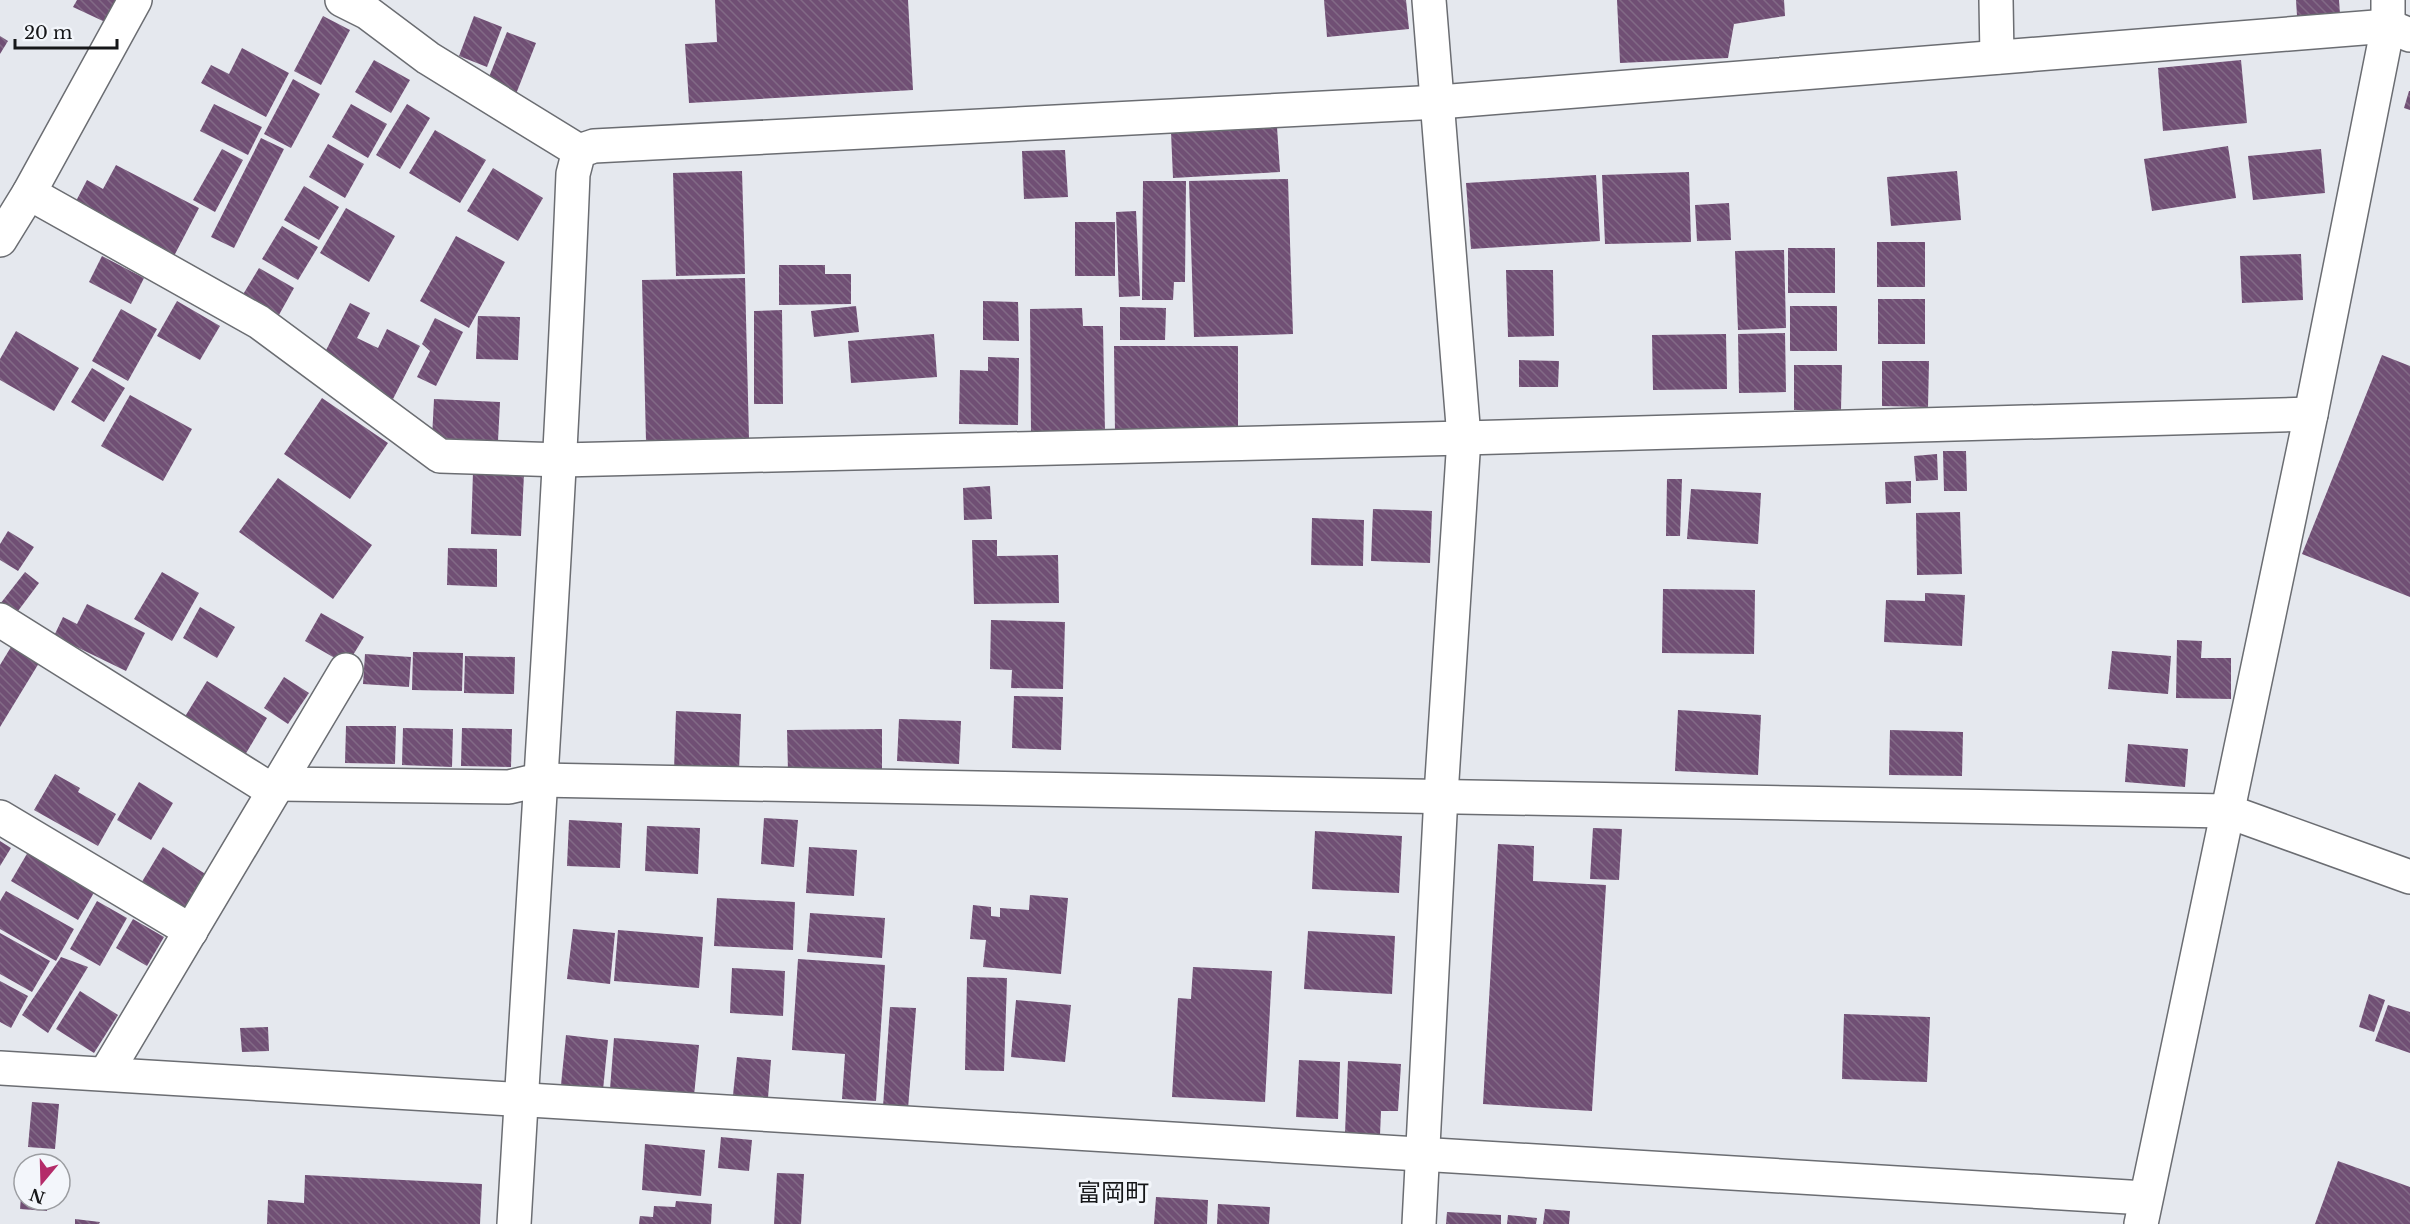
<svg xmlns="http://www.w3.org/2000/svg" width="2410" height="1224" font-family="'Libre Baskerville','Noto Sans JP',serif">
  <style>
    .building { fill: url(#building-back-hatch) }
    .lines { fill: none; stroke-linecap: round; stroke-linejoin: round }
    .minor-casing { stroke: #6b6d72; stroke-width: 36 }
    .minor { stroke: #fff; stroke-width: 33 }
    .labels { text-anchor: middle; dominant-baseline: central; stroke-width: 6; stroke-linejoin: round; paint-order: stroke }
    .quarter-label { font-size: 24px; fill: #161719; stroke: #f3f6fb }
  </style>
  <defs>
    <pattern id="building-back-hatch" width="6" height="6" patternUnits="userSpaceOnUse" patternTransform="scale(1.5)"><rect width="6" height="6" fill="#704f74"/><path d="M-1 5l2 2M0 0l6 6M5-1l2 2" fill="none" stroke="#826a86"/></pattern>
  </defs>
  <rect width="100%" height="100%" fill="#e5e8ee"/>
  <!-- building -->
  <g class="building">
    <path d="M 77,0 L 116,0 L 105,22 L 73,7 Z"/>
    <path d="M 715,0 L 908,0 L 913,90 L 689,103 L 685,44 L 717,42 Z"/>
    <path d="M 1324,0 L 1406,0 L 1409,29 L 1327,37 Z"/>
    <path d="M 1617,0 L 1784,0 L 1785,16 L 1734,24 L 1728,58 L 1620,63 Z"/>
    <path d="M 2296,0 L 2339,0 L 2340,14 L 2297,16 Z"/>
    <path d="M 323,16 L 350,30 L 321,85 L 294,71 Z"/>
    <path d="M 474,16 L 502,27 L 487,67 L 459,56 Z"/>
    <path d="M 507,32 L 536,43 L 516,94 L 487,82 Z"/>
    <path d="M 0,36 L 8,41 L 0,54 Z"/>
    <path d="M 242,48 L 289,73 L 266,117 L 201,83 L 211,65 L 229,74 Z"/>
    <path d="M 374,60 L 410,80 L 391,113 L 355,92 Z"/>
    <path d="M 2241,60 L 2247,123 L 2163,131 L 2158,68 Z"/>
    <path d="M 293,79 L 320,94 L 291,148 L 264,134 Z"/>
    <path d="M 2409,91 L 2410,91 L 2410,110 L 2404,108 Z"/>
    <path d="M 214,104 L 262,127 L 248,155 L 200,131 Z"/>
    <path d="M 351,104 L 387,124 L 368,158 L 332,137 Z"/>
    <path d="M 407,104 L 430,118 L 400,169 L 376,155 Z"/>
    <path d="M 1277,127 L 1280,172 L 1173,178 L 1171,132 Z"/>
    <path d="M 435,130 L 486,160 L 460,203 L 409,173 Z"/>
    <path d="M 261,138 L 284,149 L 234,248 L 211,237 Z"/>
    <path d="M 328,144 L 364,164 L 345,198 L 309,177 Z"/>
    <path d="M 2228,146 L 2236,198 L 2152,211 L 2144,159 Z"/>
    <path d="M 222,149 L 243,160 L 215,212 L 193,200 Z"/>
    <path d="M 2321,149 L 2325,193 L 2253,200 L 2248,156 Z"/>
    <path d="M 1065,150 L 1068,197 L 1024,199 L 1022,151 Z"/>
    <path d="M 116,165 L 199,208 L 174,256 L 75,203 L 87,180 L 103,189 Z"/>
    <path d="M 493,168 L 543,198 L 518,241 L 467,211 Z"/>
    <path d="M 742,171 L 745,274 L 676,276 L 673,173 Z"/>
    <path d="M 1957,171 L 1961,220 L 1891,226 L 1887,177 Z"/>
    <path d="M 1689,172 L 1691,242 L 1605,244 L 1602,175 Z"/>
    <path d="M 1596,175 L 1600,241 L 1471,249 L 1466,183 Z"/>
    <path d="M 1288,179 L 1293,334 L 1194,337 L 1189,181 Z"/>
    <path d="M 1143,181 L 1186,181 L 1185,282 L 1174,282 L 1173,300 L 1142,300 Z"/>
    <path d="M 304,186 L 339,207 L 319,240 L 284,220 Z"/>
    <path d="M 1729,203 L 1731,240 L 1697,241 L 1695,205 Z"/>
    <path d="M 346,208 L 395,236 L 369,282 L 320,253 Z"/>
    <path d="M 1136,211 L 1140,296 L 1119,297 L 1116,212 Z"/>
    <rect x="1075" y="222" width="40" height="54"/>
    <path d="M 282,226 L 318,247 L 298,280 L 262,259 Z"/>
    <path d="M 456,236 L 505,262 L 469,328 L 420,301 Z"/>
    <rect x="1877" y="242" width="48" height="45"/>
    <rect x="1788" y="248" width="47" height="45"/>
    <path d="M 1784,250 L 1786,328 L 1738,330 L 1735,251 Z"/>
    <path d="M 2301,254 L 2303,300 L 2242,303 L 2240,256 Z"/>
    <path d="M 102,256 L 144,278 L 131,304 L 89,282 Z"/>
    <path d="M 779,265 L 825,265 L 825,274 L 851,274 L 851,304 L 779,305 Z"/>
    <path d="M 259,268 L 294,288 L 275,322 L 239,301 Z"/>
    <path d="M 1506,270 L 1553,270 L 1554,336 L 1508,337 Z"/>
    <path d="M 745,278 L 749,439 L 646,441 L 642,280 Z"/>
    <rect x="1878" y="299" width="47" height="45"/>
    <path d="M 177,301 L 220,326 L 200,360 L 157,336 Z"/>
    <path d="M 983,301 L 1018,302 L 1019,341 L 983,340 Z"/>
    <path d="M 350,303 L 370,313 L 357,338 L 378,348 L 387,329 L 420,346 L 393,399 L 320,362 Z"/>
    <path d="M 856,306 L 859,332 L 814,337 L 811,311 Z"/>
    <rect x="1790" y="306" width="47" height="45"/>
    <path d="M 1120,307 L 1166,308 L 1165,340 L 1120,340 Z"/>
    <path d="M 1082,308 L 1083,326 L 1103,326 L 1105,433 L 1031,434 L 1030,309 Z"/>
    <path d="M 121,309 L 157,329 L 128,381 L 92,361 Z"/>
    <path d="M 782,310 L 783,404 L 754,404 L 754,311 Z"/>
    <path d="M 478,316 L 520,317 L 518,360 L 476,359 Z"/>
    <path d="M 435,318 L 463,332 L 436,386 L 417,377 L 430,351 L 422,344 Z"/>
    <path d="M 16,331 L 79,368 L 54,411 L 0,380 L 0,359 Z"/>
    <path d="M 1785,333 L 1786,392 L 1739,393 L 1738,334 Z"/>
    <path d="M 934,334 L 937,377 L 851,383 L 848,341 Z"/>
    <path d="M 1726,334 L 1727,389 L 1653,390 L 1652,335 Z"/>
    <path d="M 1114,346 L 1238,346 L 1238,434 L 1115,434 Z"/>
    <path d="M 2382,355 L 2410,366 L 2410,597 L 2302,554 Z"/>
    <path d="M 988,357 L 1019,358 L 1018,425 L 959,424 L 960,370 L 988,371 Z"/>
    <path d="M 1519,360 L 1559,361 L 1558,387 L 1519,387 Z"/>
    <path d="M 1882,361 L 1929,361 L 1928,407 L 1882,406 Z"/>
    <path d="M 1794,365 L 1842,365 L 1841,410 L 1794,410 Z"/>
    <path d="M 92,368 L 125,388 L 104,422 L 71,402 Z"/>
    <path d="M 130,395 L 192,429 L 163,481 L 101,446 Z"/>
    <path d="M 322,398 L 388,443 L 350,499 L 284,454 Z"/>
    <path d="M 434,399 L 500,402 L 498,441 L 432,438 Z"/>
    <path d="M 1943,451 L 1966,451 L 1967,491 L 1944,491 Z"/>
    <path d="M 1937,454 L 1938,480 L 1916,481 L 1914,456 Z"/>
    <path d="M 473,472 L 524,474 L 521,536 L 471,534 Z"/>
    <path d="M 278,478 L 372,545 L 333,599 L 239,532 Z"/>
    <path d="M 1667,479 L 1682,479 L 1680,536 L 1666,536 Z"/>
    <path d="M 1911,481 L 1911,503 L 1886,504 L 1885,482 Z"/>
    <path d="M 990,486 L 992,519 L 964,520 L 963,488 Z"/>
    <path d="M 1691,489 L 1761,493 L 1758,544 L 1687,539 Z"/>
    <path d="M 1373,509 L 1432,511 L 1430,563 L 1371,561 Z"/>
    <path d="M 1960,512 L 1962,574 L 1917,575 L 1916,513 Z"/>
    <path d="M 1312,518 L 1364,520 L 1363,566 L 1311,565 Z"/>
    <path d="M 8,531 L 34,547 L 18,571 L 0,560 L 0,544 Z"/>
    <path d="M 972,540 L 997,540 L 997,556 L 1058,555 L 1059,603 L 974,604 Z"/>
    <path d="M 448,548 L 497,549 L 497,587 L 447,585 Z"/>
    <path d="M 25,572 L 39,583 L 12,619 L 0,604 Z"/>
    <path d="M 162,572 L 199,593 L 172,641 L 134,619 Z"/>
    <path d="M 1663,589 L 1755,590 L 1754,654 L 1662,653 Z"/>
    <path d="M 1925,593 L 1965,595 L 1962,646 L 1884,642 L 1886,600 L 1925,601 Z"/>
    <path d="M 87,604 L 145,633 L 126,671 L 54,636 L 63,617 L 77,624 Z"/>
    <path d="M 200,607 L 235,627 L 217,658 L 183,638 Z"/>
    <path d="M 321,613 L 364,637 L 347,665 L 305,641 Z"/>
    <path d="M 991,620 L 1065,622 L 1063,689 L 1011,688 L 1012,670 L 990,669 Z"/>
    <path d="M 2177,640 L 2202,641 L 2201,658 L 2231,658 L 2231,699 L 2176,698 Z"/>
    <path d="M 11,647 L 39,663 L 0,727 L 0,665 Z"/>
    <path d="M 2112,651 L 2171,656 L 2168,694 L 2108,689 Z"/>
    <path d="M 413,652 L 463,653 L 462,691 L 412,690 Z"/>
    <path d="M 365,654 L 411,657 L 409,687 L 363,684 Z"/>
    <path d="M 465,656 L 515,657 L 514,694 L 464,693 Z"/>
    <path d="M 284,677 L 309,693 L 288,724 L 264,708 Z"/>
    <path d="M 207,681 L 267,718 L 242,760 L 181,723 Z"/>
    <path d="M 1014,696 L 1063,697 L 1061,750 L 1012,748 Z"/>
    <path d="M 1678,710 L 1761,715 L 1758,775 L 1675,771 Z"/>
    <path d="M 676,711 L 741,714 L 739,772 L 674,770 Z"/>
    <path d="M 899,719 L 961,721 L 959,764 L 897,761 Z"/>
    <path d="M 346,726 L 396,726 L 395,764 L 345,763 Z"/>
    <path d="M 403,728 L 453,729 L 452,767 L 402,765 Z"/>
    <path d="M 462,728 L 512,729 L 511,767 L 461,766 Z"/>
    <path d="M 882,729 L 882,771 L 788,772 L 787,730 Z"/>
    <path d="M 1890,730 L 1963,732 L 1962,776 L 1889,775 Z"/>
    <path d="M 2128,744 L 2188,749 L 2185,787 L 2125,782 Z"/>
    <path d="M 55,774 L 80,788 L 78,792 L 116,814 L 98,846 L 34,810 Z"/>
    <path d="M 139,782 L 173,803 L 151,840 L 117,820 Z"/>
    <path d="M 764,818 L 798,820 L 794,867 L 761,864 Z"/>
    <path d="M 569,820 L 622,823 L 620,868 L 567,866 Z"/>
    <path d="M 647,826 L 700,828 L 698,874 L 645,871 Z"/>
    <path d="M 1593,828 L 1622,829 L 1619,880 L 1590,879 Z"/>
    <path d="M 1315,831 L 1402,836 L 1399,893 L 1312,889 Z"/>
    <path d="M 0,841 L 11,848 L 0,866 Z"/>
    <path d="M 1498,844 L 1534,846 L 1533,881 L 1606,885 L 1592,1111 L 1483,1104 Z"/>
    <path d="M 163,847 L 207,875 L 184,912 L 140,885 Z"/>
    <path d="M 809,847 L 857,850 L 854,896 L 806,893 Z"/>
    <path d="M 28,852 L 95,891 L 78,920 L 11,881 Z"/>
    <path d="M 6,891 L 74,929 L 56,961 L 0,929 L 0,901 Z"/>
    <path d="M 1030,895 L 1068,898 L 1061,974 L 983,967 L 986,940 L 970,939 L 973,905 L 991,907 L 991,916 L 1000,917 L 1000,908 L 1029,910 Z"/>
    <path d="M 717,898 L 795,902 L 793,950 L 714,946 Z"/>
    <path d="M 97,901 L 127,918 L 100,966 L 70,949 Z"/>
    <path d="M 810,913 L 885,918 L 882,958 L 807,952 Z"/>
    <path d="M 133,919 L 164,937 L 147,966 L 116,948 Z"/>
    <path d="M 573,929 L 615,933 L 610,984 L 567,979 Z"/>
    <path d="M 618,930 L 703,937 L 699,988 L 614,981 Z"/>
    <path d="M 1308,931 L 1395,936 L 1392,994 L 1304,989 Z"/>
    <path d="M 0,933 L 50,961 L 32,992 L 0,974 Z"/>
    <path d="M 61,957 L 88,967 L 48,1033 L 22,1015 Z"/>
    <path d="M 798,959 L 885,965 L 876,1101 L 842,1099 L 845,1054 L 792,1050 Z"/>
    <path d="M 1193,967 L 1272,971 L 1265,1102 L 1172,1097 L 1178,998 L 1191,999 Z"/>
    <path d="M 732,968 L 785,971 L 783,1016 L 730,1013 Z"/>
    <path d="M 967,977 L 1007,978 L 1004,1071 L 965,1070 Z"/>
    <path d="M 0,981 L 28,996 L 11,1028 L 0,1022 Z"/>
    <path d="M 80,991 L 118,1015 L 94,1053 L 56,1029 Z"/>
    <path d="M 2369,994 L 2385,1000 L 2374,1032 L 2359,1027 Z"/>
    <path d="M 1016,1000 L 1071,1005 L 1065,1062 L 1011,1057 Z"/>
    <path d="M 2388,1005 L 2410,1012 L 2410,1053 L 2375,1041 Z"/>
    <path d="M 890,1007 L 916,1008 L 908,1109 L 883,1107 Z"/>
    <path d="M 1844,1014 L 1930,1017 L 1927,1082 L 1842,1079 Z"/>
    <path d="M 268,1027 L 269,1051 L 242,1052 L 240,1028 Z"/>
    <path d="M 566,1035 L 608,1040 L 603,1090 L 561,1085 Z"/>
    <path d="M 614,1038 L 699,1045 L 694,1096 L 610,1089 Z"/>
    <path d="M 737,1057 L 771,1060 L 768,1098 L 733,1095 Z"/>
    <path d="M 1299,1060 L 1340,1062 L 1338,1119 L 1296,1117 Z"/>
    <path d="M 1348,1061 L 1401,1064 L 1398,1111 L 1381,1111 L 1380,1135 L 1345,1133 Z"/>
    <path d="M 32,1102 L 59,1104 L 55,1149 L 28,1147 Z"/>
    <path d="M 721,1137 L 752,1140 L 749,1171 L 718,1168 Z"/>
    <path d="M 645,1144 L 705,1150 L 701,1196 L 642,1190 Z"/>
    <path d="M 2338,1161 L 2410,1187 L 2410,1224 L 2315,1224 Z"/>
    <path d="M 777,1173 L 804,1174 L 801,1224 L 774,1224 Z"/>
    <path d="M 305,1175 L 482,1184 L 480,1224 L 267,1224 L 268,1200 L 304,1203 Z"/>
    <path d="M 22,1184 L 24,1200 L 48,1200 L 47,1211 L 20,1209 Z"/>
    <path d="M 1156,1197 L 1208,1200 L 1207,1224 L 1154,1224 Z"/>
    <path d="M 676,1201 L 712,1204 L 711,1224 L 639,1224 L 640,1216 L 653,1217 L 654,1206 L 675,1207 Z"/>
    <path d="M 1218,1204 L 1270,1207 L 1269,1224 L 1217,1224 Z"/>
    <path d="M 1545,1209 L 1570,1211 L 1569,1224 L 1543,1224 Z"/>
    <path d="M 1447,1212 L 1501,1215 L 1501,1224 L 1446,1224 Z"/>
    <path d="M 1508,1215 L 1537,1218 L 1536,1224 L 1507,1224 Z"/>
    <path d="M 75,1219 L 100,1222 L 99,1224 L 75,1224 Z"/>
  </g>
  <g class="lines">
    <defs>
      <g id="minor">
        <path d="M 342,0 L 368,13 L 428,58 L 579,151"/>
        <path d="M 1996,0 L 1997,57"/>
        <path d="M 29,193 L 259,322 L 440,456 L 562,460 L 1464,438 L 2311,414"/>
        <path d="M 0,240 L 29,193 L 135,0"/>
        <path d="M 0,620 L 273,791"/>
        <path d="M 278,784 L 509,787 L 539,780 L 2227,811 L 2410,877"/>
        <path d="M 0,817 L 191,931"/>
        <path d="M 0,1068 L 2145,1198"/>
        <path d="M 106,1073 L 346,670"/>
        <path d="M 514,1224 C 534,874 559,524 573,174 L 579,151 L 594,146 L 1439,102 L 2388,26 L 2410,35"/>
        <path d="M 1419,1224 L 1441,795 L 1464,438 L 1429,0"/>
        <path d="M 2141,1224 L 2311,414 L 2388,26 L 2388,0"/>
      </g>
    </defs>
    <!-- minor casing -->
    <use href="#minor" class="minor-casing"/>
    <!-- minor -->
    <use href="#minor" class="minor"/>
  </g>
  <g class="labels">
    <!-- quarter labels -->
    <g class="quarter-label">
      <text x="1113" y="1192">富岡町</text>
    </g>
  </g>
  <!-- north arrow -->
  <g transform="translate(42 1182) rotate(199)"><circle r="28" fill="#f3f6fb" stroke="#9b9da1" stroke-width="1.5"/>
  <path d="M0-4.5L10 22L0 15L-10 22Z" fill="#b42b69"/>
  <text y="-9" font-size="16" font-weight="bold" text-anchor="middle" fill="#161719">N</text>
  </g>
  <!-- scale -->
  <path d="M15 39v9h102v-9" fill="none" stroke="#161719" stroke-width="3"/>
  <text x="24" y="39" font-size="18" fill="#161719" stroke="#f3f6fb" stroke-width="4.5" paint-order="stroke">20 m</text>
</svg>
